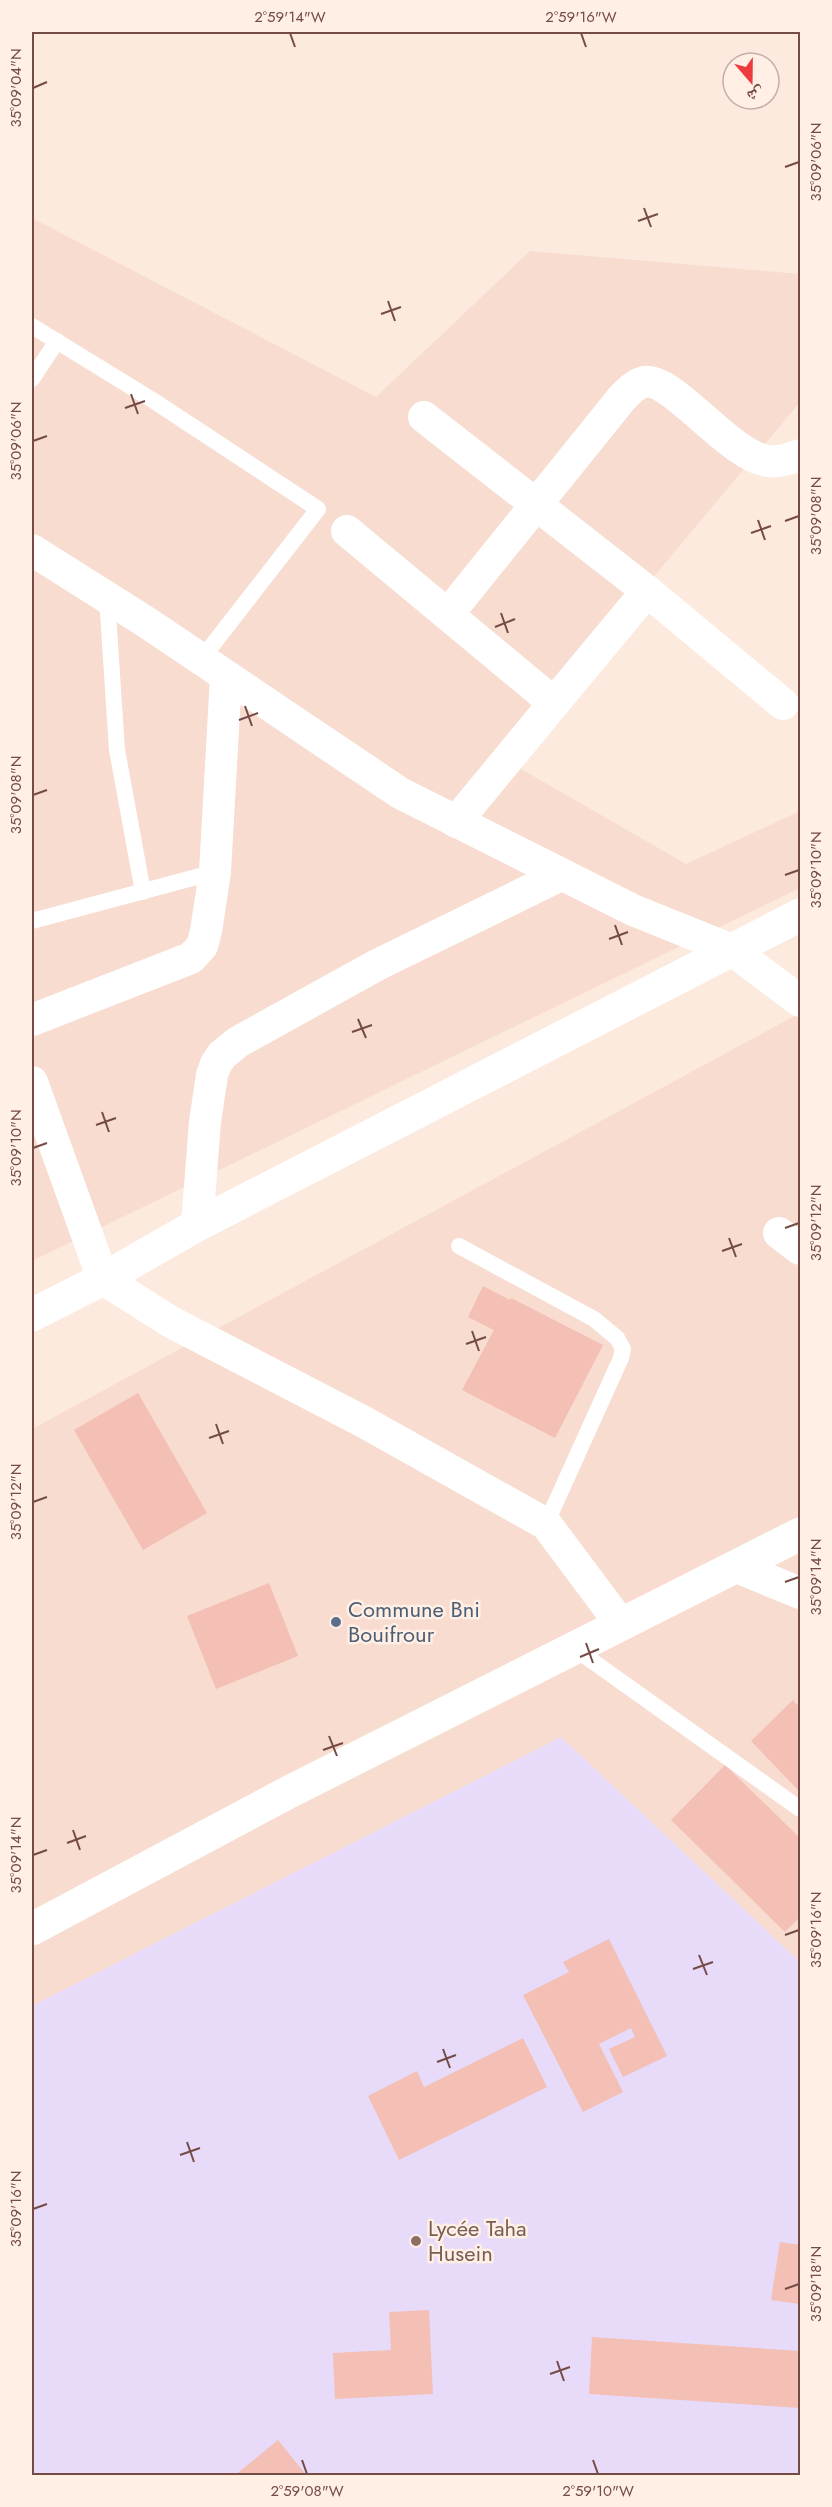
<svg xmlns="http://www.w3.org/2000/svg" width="832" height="2507" font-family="Jost,'Noto Naskh Arabic',sans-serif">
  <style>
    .residential { fill: #f7dccf }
    .education { fill: #e7dbf9 }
    .building { fill: #f4bfb4 }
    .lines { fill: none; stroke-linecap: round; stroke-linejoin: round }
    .service { stroke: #fff; stroke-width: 16 }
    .minor { stroke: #fff; stroke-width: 32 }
    .tertiary { stroke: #fff; stroke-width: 33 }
    .secondary { stroke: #fff; stroke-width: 33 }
    .ticks { fill: none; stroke: #744b45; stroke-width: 2 }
    .service-dot { fill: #5c6f8a; stroke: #ffefe5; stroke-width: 2 }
    .education-dot { fill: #8d6e63; stroke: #ffefe5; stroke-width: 2 }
    .labels { text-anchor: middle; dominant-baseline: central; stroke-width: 5; stroke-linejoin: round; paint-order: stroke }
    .service-label { font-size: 22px; fill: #4e5e75; stroke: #ffefe5; text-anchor: start }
    .education-label { font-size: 22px; fill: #785e54; stroke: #ffefe5; text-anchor: start }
    .neatline { fill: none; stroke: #744b45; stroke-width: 2 }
    .ticks-label { font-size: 15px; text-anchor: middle; fill: #744b45 }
  </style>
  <rect width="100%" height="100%" fill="#fdeade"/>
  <!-- residential -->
  <g class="residential">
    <path d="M 32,218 L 376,397 L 530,251 L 800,274 L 800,402 L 502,758 L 686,864 L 800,811 L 800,888 L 32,1261 Z"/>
    <path d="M 800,1013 L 800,2475 L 32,2476 L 32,1429 Z"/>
  </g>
  <!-- education -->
  <path class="education" d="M 561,1737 L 800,1962 L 800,2475 L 32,2476 L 32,2006 Z"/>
  <!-- building -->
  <g class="building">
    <path d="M 483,1286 L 510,1300 L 511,1298 L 603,1345 L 555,1438 L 462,1390 L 494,1330 L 468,1317 Z"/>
    <path d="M 138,1393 L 207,1513 L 143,1550 L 74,1430 Z"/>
    <path d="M 269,1583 L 298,1656 L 216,1689 L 187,1616 Z"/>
    <path d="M 793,1700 L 800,1708 L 800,1792 L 751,1741 Z"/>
    <path d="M 725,1765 L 800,1838 L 800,1917 L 785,1932 L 671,1820 Z"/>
    <path d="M 609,1939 L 667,2056 L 623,2077 L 609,2049 L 635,2037 L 631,2028 L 599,2044 L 623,2092 L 583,2112 L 523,1995 L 569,1972 L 563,1962 Z"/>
    <path d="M 523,2038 L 547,2087 L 399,2160 L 368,2096 L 417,2071 L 424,2087 Z"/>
    <path d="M 780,2242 L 800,2245 L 800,2304 L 771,2300 Z"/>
    <path d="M 429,2310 L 433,2394 L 335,2399 L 333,2353 L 391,2350 L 389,2312 Z"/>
    <path d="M 592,2337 L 800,2351 L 800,2408 L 589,2394 Z"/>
    <path d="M 278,2440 L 307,2476 L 234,2476 Z"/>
  </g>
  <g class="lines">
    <!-- service -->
    <g class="service">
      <path d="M 32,326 L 154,401 L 318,509 L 200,661"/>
      <path d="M 32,379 L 57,341"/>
      <path d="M 107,598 L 117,750 L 143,892"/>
      <path d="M 32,921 L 215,872"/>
      <path d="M 459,1246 L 594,1319 L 617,1338 L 623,1349 L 621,1358 L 546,1524"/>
      <path d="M 574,1648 L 800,1809"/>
    </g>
    <!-- minor -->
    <g class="minor">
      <path d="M 347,531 L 554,703 L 647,591 L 424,417"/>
      <path d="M 32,550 L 146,622 L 400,793 L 633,910 L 732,950 L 800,1001"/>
      <path d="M 647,591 L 783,704"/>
      <path d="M 448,614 L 622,398 C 628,392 635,384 644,382 C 672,376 729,456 768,461 C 780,463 790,458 800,455"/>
      <path d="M 456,822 L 554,703"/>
      <path d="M 32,1020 L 191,958 L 202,946 L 206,931 L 215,872 L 226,676"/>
      <path d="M 32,1082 L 103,1279 L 171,1322 L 364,1422 L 546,1524 L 620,1623"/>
      <path d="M 197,1225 L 205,1122 L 212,1075 L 216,1064 L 222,1055 L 238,1042 L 377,965 L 561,875"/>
      <path d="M 779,1233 L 800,1249"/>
      <path d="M 737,1567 L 800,1593"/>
    </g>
    <!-- tertiary -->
    <path class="tertiary" d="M 32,1315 L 103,1279 L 197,1225 L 800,915"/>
    <!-- secondary -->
    <path class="secondary" d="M 32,1929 L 289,1792 L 800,1534"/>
  </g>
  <!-- ticks -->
  <path class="ticks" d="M 290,33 L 295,47M 581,33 L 586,47M 33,88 L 47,82M 785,167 L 799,162M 644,208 L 651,227M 638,221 L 658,214M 388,301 L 395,321M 381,314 L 401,307M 131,394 L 138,414M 125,408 L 145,401M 33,441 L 47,436M 758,520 L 765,540M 785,521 L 799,516M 751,533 L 771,526M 501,613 L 508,633M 495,627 L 515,619M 245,706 L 252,726M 239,720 L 258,713M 33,795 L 47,790M 785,875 L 799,870M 615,925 L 622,945M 609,939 L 628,932M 358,1019 L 366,1038M 352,1032 L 372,1025M 102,1112 L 109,1132M 96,1125 L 116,1118M 33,1148 L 47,1143M 785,1228 L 799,1223M 729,1238 L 736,1257M 722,1251 L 742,1244M 472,1331 L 479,1351M 466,1344 L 486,1337M 216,1424 L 223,1444M 209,1438 L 229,1431M 33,1502 L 47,1497M 785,1582 L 799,1577M 586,1643 L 593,1663M 580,1657 L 599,1649M 329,1736 L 337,1756M 323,1750 L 343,1743M 73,1830 L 80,1850M 67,1843 L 86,1836M 33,1855 L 47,1850M 785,1935 L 799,1930M 699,1955 L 707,1975M 693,1969 L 713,1962M 443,2049 L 450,2068M 437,2062 L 456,2055M 187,2142 L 194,2162M 180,2155 L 200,2148M 33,2209 L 47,2204M 785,2289 L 799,2284M 557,2361 L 564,2381M 550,2374 L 570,2367M 302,2460 L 307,2474M 593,2460 L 598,2474"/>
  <!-- markers -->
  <circle class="service-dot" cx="336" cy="1622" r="6"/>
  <circle class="education-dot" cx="416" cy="2241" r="6"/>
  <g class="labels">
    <!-- service labels -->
    <g class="service-label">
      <text x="348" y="1609">Commune Bni<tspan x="348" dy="25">Bouifrour</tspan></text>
    </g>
    <!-- education labels -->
    <g class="education-label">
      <text x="428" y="2228">Lycée Taha<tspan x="428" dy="25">Husein</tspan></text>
    </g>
  </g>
  <!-- border -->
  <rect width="832" height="2507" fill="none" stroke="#ffefe5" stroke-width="66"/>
  <!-- north arrow -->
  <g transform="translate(751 81) rotate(160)"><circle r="28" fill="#ffefe5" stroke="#c7ada5" stroke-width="1.5"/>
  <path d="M0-4.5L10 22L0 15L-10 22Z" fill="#ef3b3d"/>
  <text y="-9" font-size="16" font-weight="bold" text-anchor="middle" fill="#744b45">ش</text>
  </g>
  <rect x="33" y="33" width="766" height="2441" class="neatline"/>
  <g class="ticks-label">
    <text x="290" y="22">2°59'14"W</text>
    <text x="581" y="22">2°59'16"W</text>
    <text transform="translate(16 88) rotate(-90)" y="5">35°09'04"N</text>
    <text transform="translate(816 162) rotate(-90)" y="5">35°09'06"N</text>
    <text transform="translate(16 441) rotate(-90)" y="5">35°09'06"N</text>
    <text transform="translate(816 516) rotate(-90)" y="5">35°09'08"N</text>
    <text transform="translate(16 795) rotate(-90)" y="5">35°09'08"N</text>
    <text transform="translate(816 870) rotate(-90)" y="5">35°09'10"N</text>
    <text transform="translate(16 1148) rotate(-90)" y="5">35°09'10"N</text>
    <text transform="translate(816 1223) rotate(-90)" y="5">35°09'12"N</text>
    <text transform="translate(16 1502) rotate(-90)" y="5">35°09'12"N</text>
    <text transform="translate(816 1577) rotate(-90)" y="5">35°09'14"N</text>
    <text transform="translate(16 1855) rotate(-90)" y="5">35°09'14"N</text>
    <text transform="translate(816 1930) rotate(-90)" y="5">35°09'16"N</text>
    <text transform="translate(16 2209) rotate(-90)" y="5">35°09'16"N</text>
    <text transform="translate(816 2284) rotate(-90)" y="5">35°09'18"N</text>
    <text x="307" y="2496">2°59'08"W</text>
    <text x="598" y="2496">2°59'10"W</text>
  </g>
</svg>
